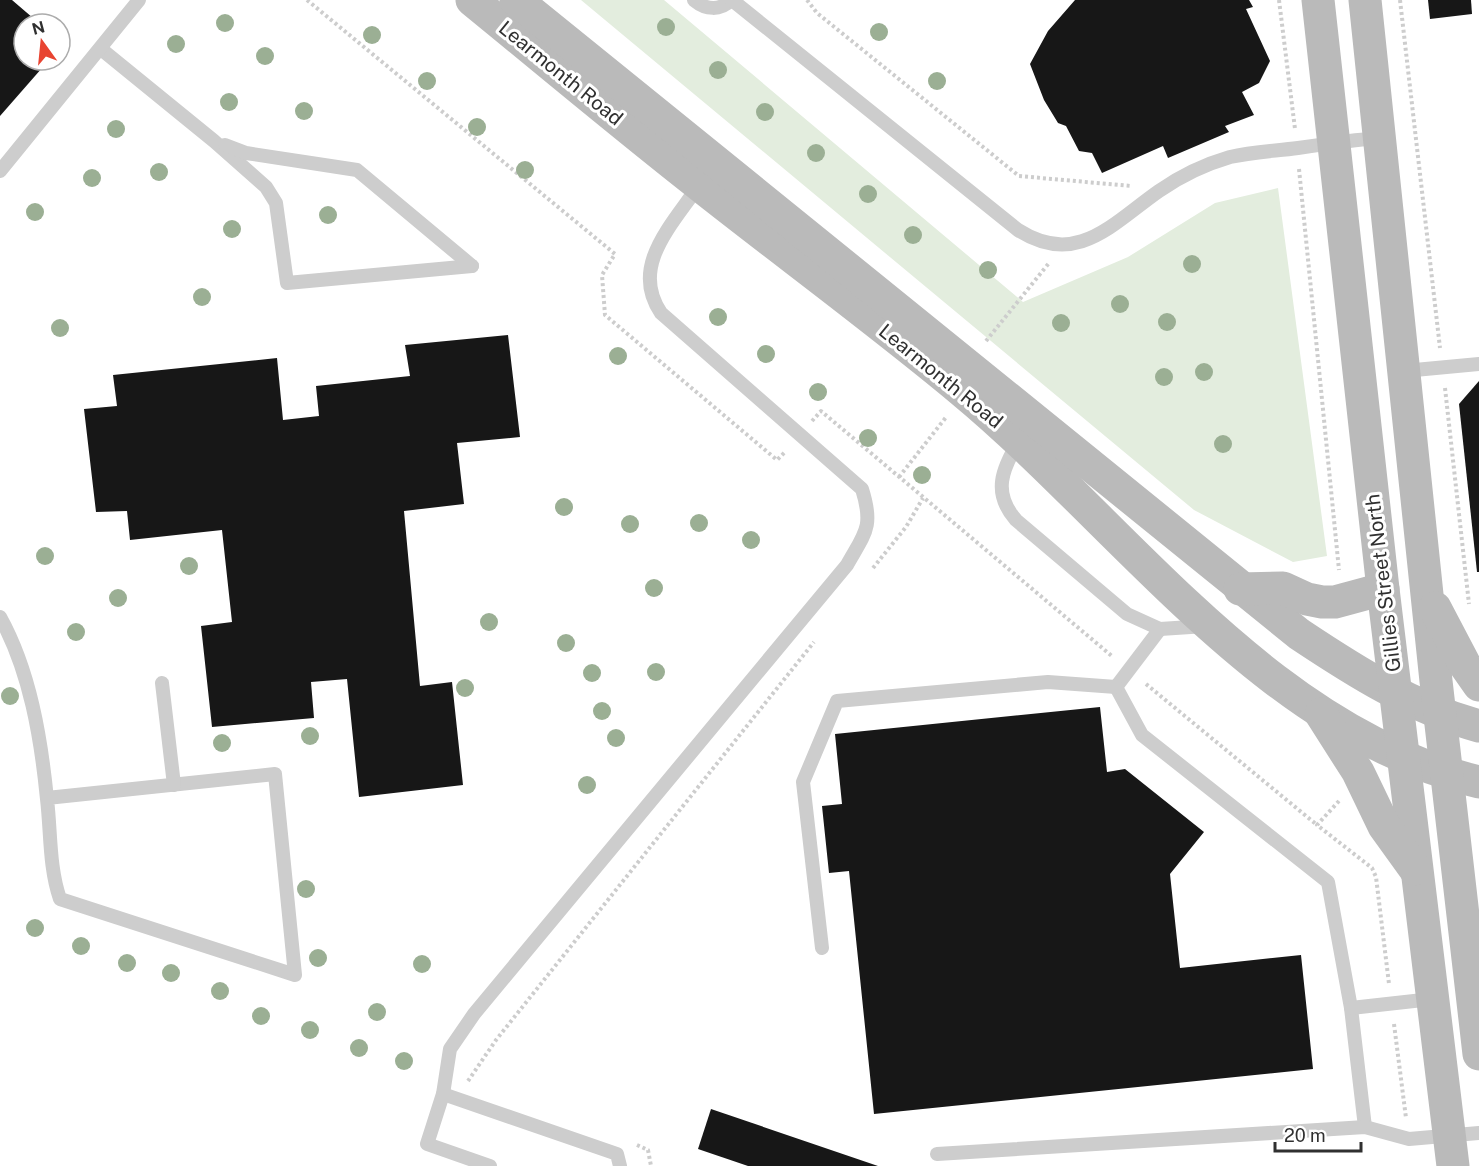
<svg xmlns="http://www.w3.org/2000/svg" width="1479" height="1166" font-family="'Public Sans',sans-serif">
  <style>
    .green { fill: #e3edde }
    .building { fill: #171717 }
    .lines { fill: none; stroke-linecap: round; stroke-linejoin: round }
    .path { stroke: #cdcdcd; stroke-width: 4; stroke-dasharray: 3 3; stroke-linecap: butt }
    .lane { stroke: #cdcdcd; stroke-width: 14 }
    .secondary { stroke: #bababa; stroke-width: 33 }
    .tree { fill: #9baf94 }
    .labels { text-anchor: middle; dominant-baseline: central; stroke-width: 6; stroke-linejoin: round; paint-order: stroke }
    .street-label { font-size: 20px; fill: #303030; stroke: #fff }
  </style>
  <rect width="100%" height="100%" fill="#fff"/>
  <!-- green -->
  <path class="green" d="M 581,0 L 664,0 L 1023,302 L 1128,257 L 1215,203 L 1278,188 L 1327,556 L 1293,562 L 1194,510 Z"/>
  <!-- building -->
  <g class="building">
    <path d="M 0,0 L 12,0 L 40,24 L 24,24 L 24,60 L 49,60 L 0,116 Z"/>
    <path d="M 1075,0 L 1249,0 L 1253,7 L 1246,9 L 1270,61 L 1259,83 L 1242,92 L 1254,115 L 1225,126 L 1229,132 L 1168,158 L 1163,146 L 1102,173 L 1092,153 L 1079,151 L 1066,126 L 1058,123 L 1044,100 L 1030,64 L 1048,31 Z"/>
    <path d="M 1428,0 L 1471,0 L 1472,14 L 1430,19 Z"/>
    <path d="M 508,335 L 520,437 L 457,443 L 464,504 L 404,511 L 420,686 L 452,682 L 463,785 L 359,797 L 347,679 L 311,682 L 314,718 L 212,727 L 201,626 L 232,622 L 222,530 L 130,540 L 127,511 L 96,512 L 84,409 L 117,406 L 113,375 L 277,358 L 283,420 L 319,416 L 316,386 L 410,376 L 405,345 Z"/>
    <path d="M 1479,381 L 1479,572 L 1477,572 L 1459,404 Z"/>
    <path d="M 1100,707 L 1107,772 L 1125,769 L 1204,832 L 1170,874 L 1180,968 L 1301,955 L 1313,1069 L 874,1114 L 849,871 L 829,873 L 822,806 L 842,804 L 835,734 Z"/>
    <path d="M 711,1109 L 878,1166 L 748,1166 L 698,1149 Z"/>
  </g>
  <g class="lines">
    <!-- path -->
    <g class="path">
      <path d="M 307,0 L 615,254 L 602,275 L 605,315 L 777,460 L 786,451"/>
      <path d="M 807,0 L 817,13 L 1019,176 L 1131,186"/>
      <path d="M 1279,0 L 1295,129"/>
      <path d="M 1400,0 L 1440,348"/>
      <path d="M 1299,169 L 1339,570"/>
      <path d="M 986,341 L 1049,263"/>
      <path d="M 1445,388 L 1469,604"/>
      <path d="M 812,421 L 821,411 L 1113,657"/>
      <path d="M 899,477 L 947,416"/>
      <path d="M 873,568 L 906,527 L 923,498"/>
      <path d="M 1146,684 L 1317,825"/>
      <path d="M 1339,801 L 1317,825 L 1372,868 L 1376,877 L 1389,984"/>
      <path d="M 1394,1024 L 1406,1118"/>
      <path d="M 468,1081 L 496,1040 L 814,642"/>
      <path d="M 637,1145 L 648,1150 L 651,1166"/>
    </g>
    <!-- lane -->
    <g class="lane">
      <path d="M 694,0 C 706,10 720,11 731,0"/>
      <path d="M 732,0 L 1018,230 C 1077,268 1113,223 1159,191 C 1179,177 1206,164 1230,157 C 1252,152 1275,151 1298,148 C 1325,144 1352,140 1380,138"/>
      <path d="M 101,49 L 214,141 L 266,187 L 276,203 L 287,283 L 472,266"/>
      <path d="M 225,145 L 246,153 L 357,170 L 472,266"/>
      <path d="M 0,171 L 139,0"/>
      <path d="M 1404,371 L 1479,364"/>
      <path d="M 1019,441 C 1002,469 992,493 1016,520 L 1127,614 L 1160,629 L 1206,626"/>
      <path d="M 0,617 C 30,671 41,738 47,799 C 51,833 49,867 60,899 L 295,975 L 275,774 L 47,798"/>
      <path d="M 162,683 L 174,785"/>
      <path d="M 1116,687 L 1142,735 L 1328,882 L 1351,1008 L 1365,1127"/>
      <path d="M 1116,687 L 1160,629"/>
      <path d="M 822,948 L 803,782 L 837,701 L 1048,682 L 1116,687"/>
      <path d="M 1351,1008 L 1432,999"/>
      <path d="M 443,1094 L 617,1154 L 620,1166"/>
      <path d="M 937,1154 L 1365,1127 L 1409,1139 L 1479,1133"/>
      <path d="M 490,1166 L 427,1144 L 443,1094 L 450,1049 L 474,1014 L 847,565 C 865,533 874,527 862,489 L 661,313 C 629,266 673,224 699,185"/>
    </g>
    <!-- secondary -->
    <g class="secondary">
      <path d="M 472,0 C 548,62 624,126 702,187 C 788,255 877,320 961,390 C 1122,523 1267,733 1479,782"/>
      <path d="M 516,0 L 1299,634 C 1356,672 1413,708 1479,726"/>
      <path d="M 1318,0 L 1383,589 L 1453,1166"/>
      <path d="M 1365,0 L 1436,681 L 1479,1054"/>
      <path d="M 1240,589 L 1283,588 L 1307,599 L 1322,602 L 1335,602 L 1383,589"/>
      <path d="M 1435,608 L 1465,665 L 1479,685"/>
      <path d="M 1321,714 L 1358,772 L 1384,826 L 1415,869"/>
    </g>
  </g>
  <!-- trees -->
  <g class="tree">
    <circle cx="225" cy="23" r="9"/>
    <circle cx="666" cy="27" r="9"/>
    <circle cx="879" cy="32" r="9"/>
    <circle cx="372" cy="35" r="9"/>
    <circle cx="176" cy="44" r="9"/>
    <circle cx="265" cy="56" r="9"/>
    <circle cx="718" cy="70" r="9"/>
    <circle cx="427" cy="81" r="9"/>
    <circle cx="937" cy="81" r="9"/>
    <circle cx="229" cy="102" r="9"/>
    <circle cx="304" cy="111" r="9"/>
    <circle cx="765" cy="112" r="9"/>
    <circle cx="477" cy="127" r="9"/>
    <circle cx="116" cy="129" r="9"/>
    <circle cx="816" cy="153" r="9"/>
    <circle cx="525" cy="170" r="9"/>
    <circle cx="159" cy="172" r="9"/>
    <circle cx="92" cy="178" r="9"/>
    <circle cx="868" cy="194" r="9"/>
    <circle cx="35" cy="212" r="9"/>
    <circle cx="328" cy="215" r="9"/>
    <circle cx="232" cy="229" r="9"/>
    <circle cx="913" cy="235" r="9"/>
    <circle cx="1192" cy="264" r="9"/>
    <circle cx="988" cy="270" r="9"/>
    <circle cx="202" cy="297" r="9"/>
    <circle cx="1120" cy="304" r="9"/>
    <circle cx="718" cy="317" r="9"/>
    <circle cx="1167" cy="322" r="9"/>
    <circle cx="1061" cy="323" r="9"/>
    <circle cx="60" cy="328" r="9"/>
    <circle cx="766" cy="354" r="9"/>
    <circle cx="618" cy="356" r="9"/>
    <circle cx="1204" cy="372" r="9"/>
    <circle cx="1164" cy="377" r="9"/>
    <circle cx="818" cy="392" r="9"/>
    <circle cx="868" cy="438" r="9"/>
    <circle cx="1223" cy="444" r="9"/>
    <circle cx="922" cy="475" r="9"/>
    <circle cx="564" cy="507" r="9"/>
    <circle cx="699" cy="523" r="9"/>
    <circle cx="630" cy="524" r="9"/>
    <circle cx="751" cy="540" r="9"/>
    <circle cx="45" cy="556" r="9"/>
    <circle cx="189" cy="566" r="9"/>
    <circle cx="654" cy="588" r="9"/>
    <circle cx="118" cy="598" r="9"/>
    <circle cx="489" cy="622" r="9"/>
    <circle cx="76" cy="632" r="9"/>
    <circle cx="566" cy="643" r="9"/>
    <circle cx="656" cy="672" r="9"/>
    <circle cx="592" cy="673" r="9"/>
    <circle cx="465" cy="688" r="9"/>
    <circle cx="10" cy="696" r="9"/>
    <circle cx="602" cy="711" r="9"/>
    <circle cx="310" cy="736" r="9"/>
    <circle cx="616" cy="738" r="9"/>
    <circle cx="222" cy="743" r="9"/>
    <circle cx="587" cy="785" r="9"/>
    <circle cx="306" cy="889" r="9"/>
    <circle cx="35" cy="928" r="9"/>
    <circle cx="81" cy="946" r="9"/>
    <circle cx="318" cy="958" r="9"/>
    <circle cx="127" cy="963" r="9"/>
    <circle cx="422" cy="964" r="9"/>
    <circle cx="171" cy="973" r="9"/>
    <circle cx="220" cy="991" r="9"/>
    <circle cx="377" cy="1012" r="9"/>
    <circle cx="261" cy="1016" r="9"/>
    <circle cx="310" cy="1030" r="9"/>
    <circle cx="359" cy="1048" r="9"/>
    <circle cx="404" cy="1061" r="9"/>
  </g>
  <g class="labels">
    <!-- street labels -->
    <g class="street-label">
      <text transform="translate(561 73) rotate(39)">Learmonth Road</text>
      <text transform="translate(941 376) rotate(39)">Learmonth Road</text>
      <text transform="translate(1383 583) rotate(-97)">Gillies Street North</text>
    </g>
  </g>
  <!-- north arrow -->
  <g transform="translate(42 42) rotate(345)"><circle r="28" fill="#ffffff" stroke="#acacac" stroke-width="1.5"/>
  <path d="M0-4.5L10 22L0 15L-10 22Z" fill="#e84431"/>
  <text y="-9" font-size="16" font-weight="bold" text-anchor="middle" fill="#303030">N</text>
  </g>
  <!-- scale -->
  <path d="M1275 1142v9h86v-9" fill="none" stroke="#303030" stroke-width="3"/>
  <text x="1284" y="1142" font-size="18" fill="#303030" stroke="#ffffff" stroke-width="4.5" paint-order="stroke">20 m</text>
</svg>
